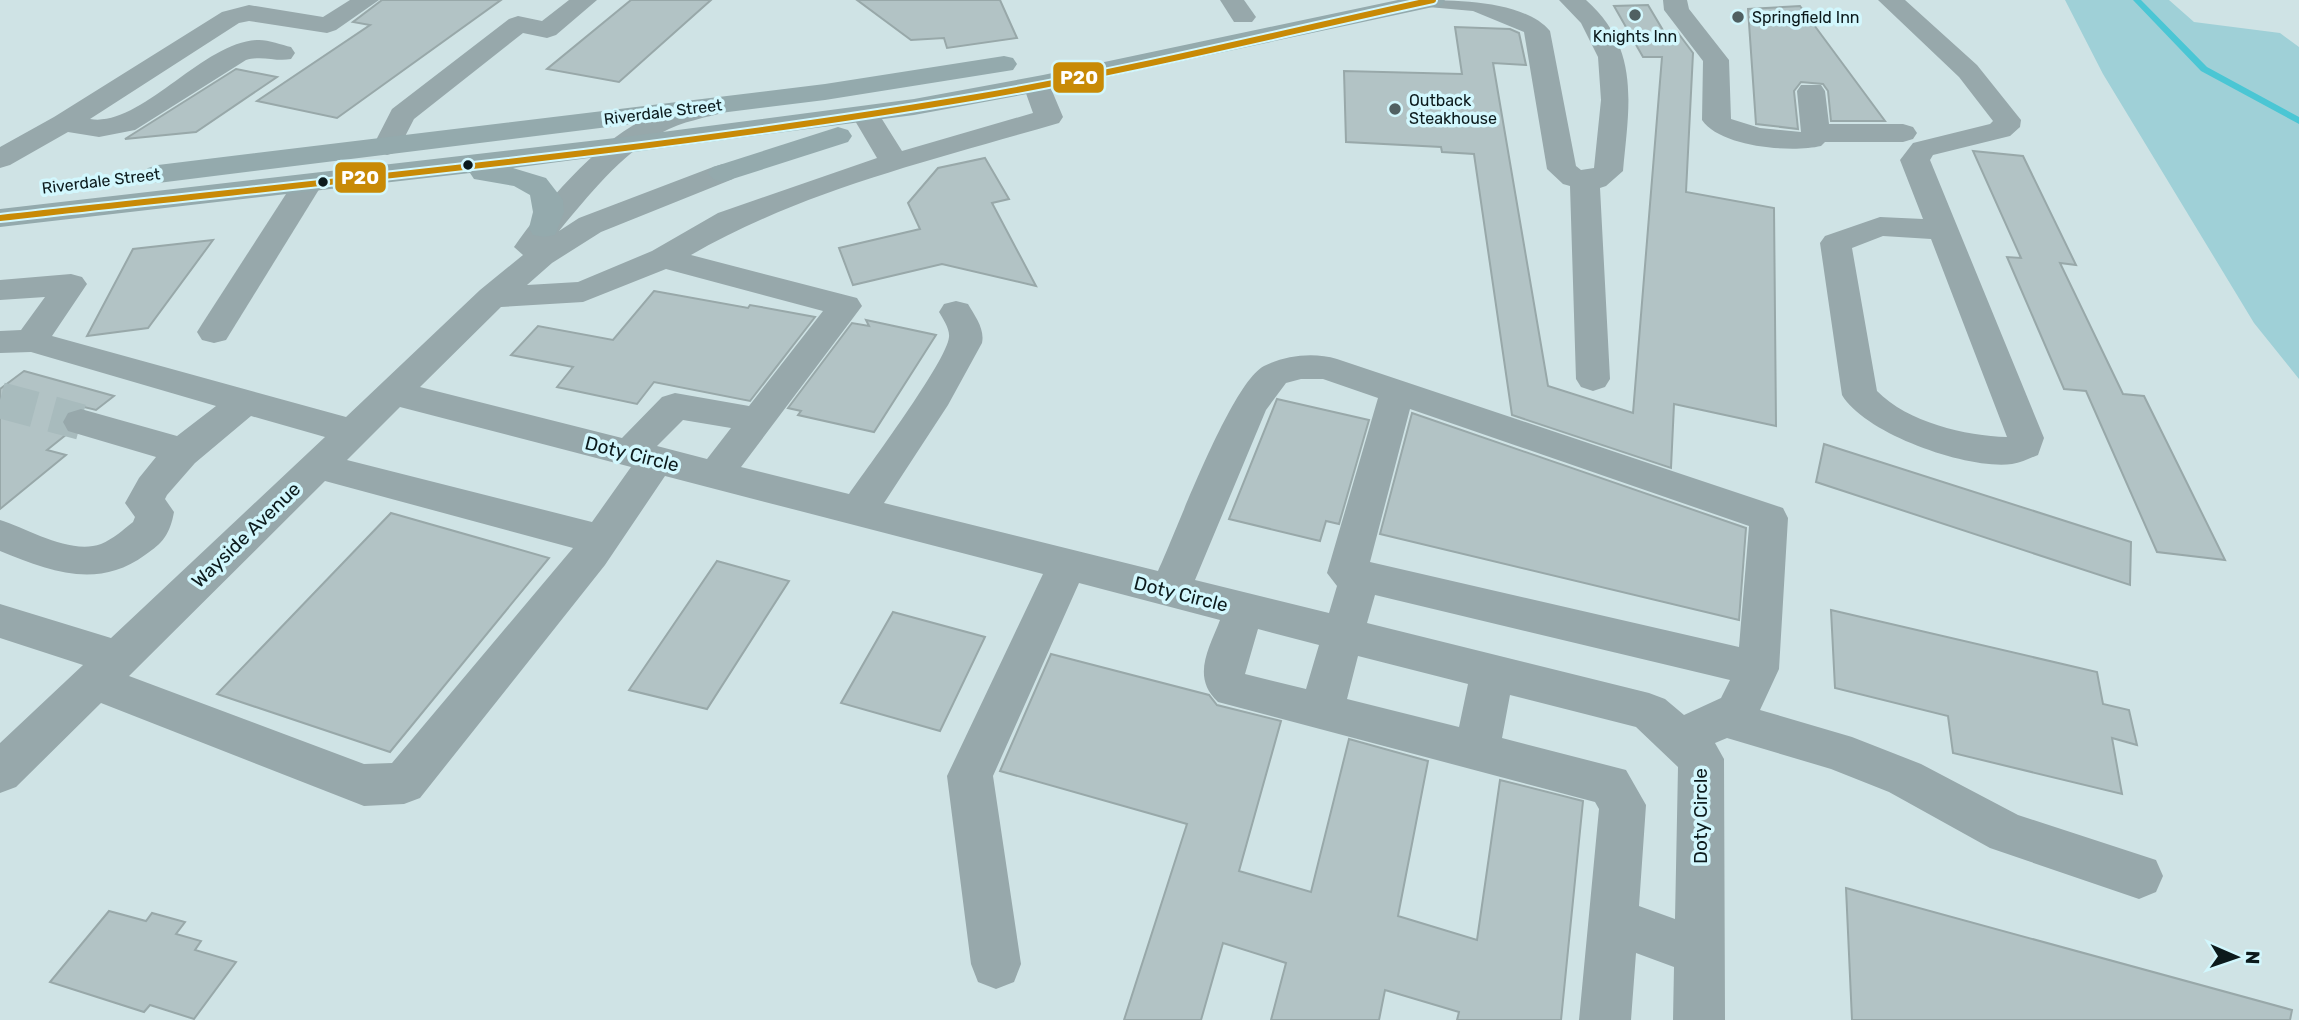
<svg xmlns="http://www.w3.org/2000/svg" width="2299" height="1020" font-family="Rubik,sans-serif">
  <style>
    .green { fill: #9fd0d7 }
    .lines { fill: none; stroke-linecap: round; stroke-linejoin: round }
    .stream { fill: #4bc6d4; fill-rule: evenodd }
    .building { fill: #b2c3c5; stroke: #98a8a9; stroke-width: 2 }
    .minor-tunnel { stroke: #a8bbbd; stroke-width: 36; stroke-dasharray: 36 18; stroke-linecap: butt }
    .minor { fill: #97a8ab; fill-rule: evenodd }
    .major { fill: #94aaad; fill-rule: evenodd }
    .bus-1-casing { stroke: #d2f7fd; stroke-width: 10 }
    .bus-1 { stroke: #c88a06; stroke-width: 6 }
    .poi-dot { fill: #506062; stroke: #d2f7fd; stroke-width: 2.5 }
    .bus-dot { fill: #0c1a1c; stroke: #d2f7fd; stroke-width: 2.5 }
    .labels { text-anchor: middle; dominant-baseline: central; stroke-width: 7; stroke-linejoin: round; paint-order: stroke }
    .far-poi-label { font-size: 16px; fill: #0c1a1c; stroke: #d2f7fd; text-anchor: start }
    .far-street-label { font-size: 16px; fill: #0c1a1c; stroke: #d2f7fd }
    .street-label { font-size: 19px; fill: #0c1a1c; stroke: #d2f7fd }
    .line-badge { stroke: #d2f7fd; stroke-width: 2.5 }
    .badge-label { font-size: 19px; text-anchor: middle; font-weight: bold; fill: #fff }
  </style>
  <rect width="100%" height="100%" fill="#cfe3e5"/>
  <!-- green -->
  <path class="green" d="M 2065,0 L 2169,0 L 2194,22 L 2280,33 L 2299,47 L 2299,379 L 2254,323 L 2103,74 Z"/>
  <g class="lines">
    <!-- stream -->
    <path class="stream" d="M 2133,0 L 2141,0 L 2207,67 L 2299,117 L 2299,124 L 2201,71 Z"/>
  </g>
  <!-- building -->
  <g class="building">
    <path d="M 382,0 L 501,0 L 337,118 L 257,101 L 370,25 L 353,22 Z"/>
    <path d="M 631,0 L 711,0 L 619,82 L 547,69 Z"/>
    <path d="M 857,0 L 1000,0 L 1017,38 L 947,48 L 944,38 L 911,40 Z"/>
    <path d="M 1648,5 L 1670,42 L 1678,33 L 1693,53 L 1686,192 L 1774,208 L 1776,426 L 1674,404 L 1671,468 L 1512,415 L 1474,154 L 1442,152 L 1441,147 L 1346,142 L 1344,71 L 1462,74 L 1455,27 L 1510,29 L 1519,33 L 1526,65 L 1493,63 L 1548,386 L 1633,413 L 1662,57 L 1643,57 L 1614,6 Z"/>
    <path d="M 1800,6 L 1885,121 L 1831,121 L 1828,91 L 1823,84 L 1801,82 L 1794,91 L 1798,129 L 1756,124 L 1748,9 Z"/>
    <path d="M 236,69 L 277,77 L 196,132 L 125,139 Z"/>
    <path d="M 1973,151 L 2023,156 L 2076,265 L 2060,263 L 2123,394 L 2144,396 L 2225,560 L 2157,552 L 2086,391 L 2064,389 L 2007,257 L 2021,258 Z"/>
    <path d="M 985,158 L 1009,199 L 992,203 L 1036,286 L 942,264 L 853,285 L 839,248 L 920,229 L 908,203 L 938,168 Z"/>
    <path d="M 213,240 L 148,328 L 87,336 L 133,249 Z"/>
    <path d="M 654,291 L 748,308 L 750,305 L 815,317 L 750,401 L 654,382 L 637,404 L 557,387 L 573,367 L 511,355 L 538,326 L 613,340 Z"/>
    <path d="M 866,320 L 936,335 L 874,432 L 798,415 L 801,411 L 788,408 L 852,323 L 869,326 Z"/>
    <path d="M 24,371 L 114,396 L 96,410 L 80,406 L 66,412 L 61,423 L 67,434 L 47,450 L 66,455 L 0,509 L 0,389 Z"/>
    <path d="M 1277,399 L 1369,420 L 1339,524 L 1326,521 L 1320,541 L 1229,519 Z"/>
    <path d="M 1412,413 L 1746,528 L 1739,620 L 1380,534 Z"/>
    <path d="M 1824,444 L 2131,542 L 2130,585 L 1816,482 Z"/>
    <path d="M 391,513 L 549,558 L 390,752 L 217,694 Z"/>
    <path d="M 717,561 L 789,581 L 707,709 L 629,690 Z"/>
    <path d="M 1831,610 L 2097,672 L 2103,704 L 2129,710 L 2137,745 L 2112,738 L 2122,794 L 1953,753 L 1948,716 L 1835,688 Z"/>
    <path d="M 893,612 L 985,637 L 940,731 L 841,703 Z"/>
    <path d="M 1051,654 L 1209,695 L 1217,705 L 1281,721 L 1239,871 L 1311,892 L 1349,739 L 1428,761 L 1398,916 L 1477,940 L 1500,780 L 1583,801 L 1561,1020 L 1457,1020 L 1459,1012 L 1385,990 L 1379,1020 L 1271,1020 L 1286,963 L 1223,943 L 1201,1020 L 1124,1020 L 1187,824 L 1000,771 Z"/>
    <path d="M 1846,888 L 2292,1010 L 2290,1020 L 1852,1020 Z"/>
    <path d="M 109,911 L 146,921 L 152,913 L 185,922 L 176,934 L 201,941 L 195,950 L 236,962 L 194,1019 L 150,1005 L 144,1012 L 50,982 Z"/>
  </g>
  <g class="lines">
    <!-- minor-tunnel -->
    <path class="minor-tunnel" d="M 0,400 L 81,422"/>
    <!-- minor -->
    <g class="minor">
      <path d="M 350,0 L 379,0 L 336,30 L 327,33 L 249,21 L 239,23 L 90,119 C 141,128 204,40 259,40 C 269,40 282,45 291,47 L 295,53 L 291,59 C 276,62 262,55 246,60 L 135,130 L 99,137 L 68,132 L 10,165 L 0,168 L 0,147 L 54,117 L 222,12 L 249,5 L 323,17 Z"/>
      <path d="M 569,0 L 597,0 L 556,35 L 547,38 L 523,33 L 414,119 L 397,152 L 387,155 L 377,152 L 373,146 L 392,109 L 509,19 L 518,16 L 542,21 Z"/>
      <path d="M 1220,0 L 1244,0 L 1256,17 L 1252,22 L 1234,22 Z"/>
      <path d="M 1414,0 C 1454,0 1524,0 1550,31 L 1576,166 L 1581,170 L 1594,168 L 1601,100 L 1598,57 L 1581,23 L 1559,0 L 1586,0 C 1641,49 1629,105 1623,171 L 1606,186 L 1600,188 L 1610,379 L 1605,387 L 1593,391 L 1581,387 L 1576,379 L 1570,186 L 1563,184 L 1547,169 L 1524,32 L 1473,11 L 1417,6 Z"/>
      <path d="M 1663,0 L 1687,0 L 1689,9 L 1729,60 L 1731,119 L 1760,128 L 1801,132 L 1797,91 L 1801,85 L 1821,85 L 1825,91 L 1829,124 L 1903,124 L 1913,127 L 1917,133 L 1913,139 L 1903,142 L 1825,142 L 1821,146 C 1791,153 1720,147 1702,120 L 1703,61 L 1664,10 Z"/>
      <path d="M 1878,0 L 1905,0 L 1977,65 L 2021,120 L 2020,127 L 2010,136 L 1933,155 L 1930,160 L 2044,438 L 2038,455 C 2030,458 2021,463 2012,464 C 1968,470 1865,434 1842,395 L 1820,243 L 1825,236 L 1880,217 L 1923,219 L 1900,160 L 1913,143 L 1990,124 L 1993,121 L 1959,77 ZM 1883,236 L 1931,239 L 2007,437 C 1966,436 1907,422 1877,391 L 1852,248 Z"/>
      <path d="M 1037,77 L 1047,79 L 1063,117 L 1059,123 C 936,159 801,191 691,255 L 857,298 L 862,306 L 741,467 L 849,494 C 867,468 947,361 949,337 C 950,329 943,319 939,312 L 944,304 L 956,301 L 968,304 C 975,316 985,329 982,343 L 948,405 L 884,503 L 1158,571 C 1176,532 1231,383 1264,366 C 1286,355 1314,352 1337,359 L 1783,508 L 1788,518 L 1779,669 L 1760,710 L 1852,737 L 1921,764 L 2018,815 L 2156,860 L 2163,876 L 2156,892 L 2139,899 L 1990,848 L 1889,792 L 1831,769 L 1727,738 L 1715,743 L 1724,759 L 1725,1020 L 1673,1020 L 1674,967 L 1636,953 L 1631,1020 L 1579,1020 L 1599,809 L 1595,802 L 1218,702 C 1191,677 1209,649 1220,620 L 1079,583 L 993,776 L 1021,964 L 1014,982 L 996,989 L 978,982 L 971,964 L 947,776 L 1043,574 L 665,476 L 605,565 L 420,798 L 404,804 L 364,806 L 101,703 L 16,787 L 0,793 L 0,743 L 83,665 L 0,638 L 0,604 L 111,638 L 325,437 L 251,416 L 195,463 L 167,495 L 165,499 L 174,512 C 170,534 163,543 145,555 C 97,590 50,571 0,551 L 0,520 C 29,529 70,555 101,544 C 113,539 123,530 133,522 L 135,517 L 125,503 L 139,478 L 156,457 L 68,431 L 63,422 L 68,413 L 81,409 L 177,436 L 216,406 L 31,352 L 0,353 L 0,331 L 21,330 L 45,297 L 0,300 L 0,280 L 71,274 L 82,277 L 87,284 L 52,336 L 346,417 L 480,290 L 523,255 L 514,247 C 543,205 596,144 641,121 C 664,108 693,103 719,97 L 729,99 L 733,105 L 729,111 C 706,118 682,121 661,133 C 621,154 588,196 559,231 L 579,218 L 713,167 L 723,164 L 733,167 L 738,173 L 733,179 L 601,232 L 552,263 L 527,285 L 578,282 L 652,251 L 718,213 L 877,158 L 851,114 L 855,108 L 865,106 L 875,108 L 902,151 L 1033,113 L 1023,85 L 1027,79 ZM 666,269 L 823,311 L 749,406 L 675,393 L 662,397 L 622,438 L 420,387 L 501,307 L 583,302 ZM 1301,379 L 1323,379 L 1378,398 L 1327,573 L 1337,586 L 1329,613 L 1195,580 L 1266,410 L 1286,383 ZM 400,407 L 631,467 L 592,522 L 347,460 ZM 1410,409 L 1749,526 L 1739,647 L 1370,562 ZM 683,420 L 731,428 L 707,459 L 657,446 ZM 325,481 L 573,548 L 392,763 L 364,764 L 129,676 ZM 1375,595 L 1730,680 L 1721,698 L 1684,715 L 1665,699 L 1649,693 L 1367,623 ZM 1258,629 L 1319,645 L 1306,689 L 1245,674 ZM 1358,656 L 1468,684 L 1459,727 L 1347,699 ZM 1510,695 L 1636,727 L 1678,767 L 1675,919 L 1639,906 L 1646,805 L 1626,770 L 1502,738 Z"/>
      <path d="M 308,174 L 319,177 L 323,183 L 226,340 L 214,343 L 202,340 L 197,332 L 202,324 L 297,177 Z"/>
    </g>
    <!-- major -->
    <g class="major">
      <path d="M 1398,0 L 1445,0 L 1442,5 L 1433,7 L 1043,91 L 914,115 L 513,168 L 546,178 L 563,200 L 564,212 L 555,235 L 544,237 L 533,235 L 529,228 L 533,212 L 530,195 L 514,186 L 474,179 L 470,173 L 0,227 L 0,209 L 624,137 L 914,99 L 1043,75 Z"/>
      <path d="M 1004,56 L 1013,58 L 1017,64 L 1013,70 L 825,100 L 158,183 L 148,180 L 143,174 L 148,168 L 158,165 L 825,84 Z"/>
      <path d="M 838,127 L 848,130 L 852,136 L 848,142 L 723,182 L 713,179 L 708,173 L 713,167 Z"/>
    </g>
    <defs>
      <path id="bus-1" d="M 0,218 C 326,181 653,152 977,97 C 1130,71 1281,33 1433,0"/>
    </defs>
    <!-- bus-1 casing -->
    <use href="#bus-1" class="bus-1-casing"/>
    <!-- bus-1 -->
    <use href="#bus-1" class="bus-1"/>
  </g>
  <!-- markers -->
  <g class="poi-dot">
    <circle cx="1635" cy="15" r="7"/>
    <circle cx="1738" cy="17" r="7"/>
    <circle cx="1395" cy="109" r="7"/>
  </g>
  <g class="bus-dot">
    <circle cx="468" cy="165" r="6"/>
    <circle cx="323" cy="182" r="6"/>
  </g>
  <g class="labels">
    <!-- far-poi labels -->
    <g class="far-poi-label">
      <text x="1752" y="17">Springfield Inn</text>
      <text x="1635" y="36" text-anchor="middle">Knights Inn</text>
      <text x="1409" y="100">Outback<tspan x="1409" dy="18">Steakhouse</tspan></text>
    </g>
    <!-- far-street labels -->
    <g class="far-street-label">
      <text transform="translate(663 112) rotate(-7)">Riverdale Street</text>
      <text transform="translate(101 181) rotate(-7)">Riverdale Street</text>
    </g>
    <!-- street labels -->
    <g class="street-label">
      <text transform="translate(632 454) rotate(14)">Doty Circle</text>
      <text transform="translate(246 535) rotate(-44)">Wayside Avenue</text>
      <text transform="translate(1181 594) rotate(14)">Doty Circle</text>
      <text transform="translate(1700 816) rotate(-90)">Doty Circle</text>
    </g>
  </g>
  <g class="line-badge">
    <rect x="1052" y="61" width="53" height="33" rx="7" fill="#c88a06"/>
    <rect x="334" y="161" width="53" height="33" rx="7" fill="#c88a06"/>
  </g>
  <g class="badge-label">
    <text x="1079" y="84">P20</text>
    <text x="360" y="184">P20</text>
  </g>
  <!-- north arrow -->
  <g transform="translate(2236 957) rotate(92)" stroke="#d2f7fd" stroke-width="5" paint-order="stroke">
  <path d="M0-5L12 26L0 18L-12 26Z" fill="#0c1a1c"/>
  <text y="-10" font-size="19" font-weight="bold" text-anchor="middle" fill="#0c1a1c">N</text>
  </g>
</svg>
